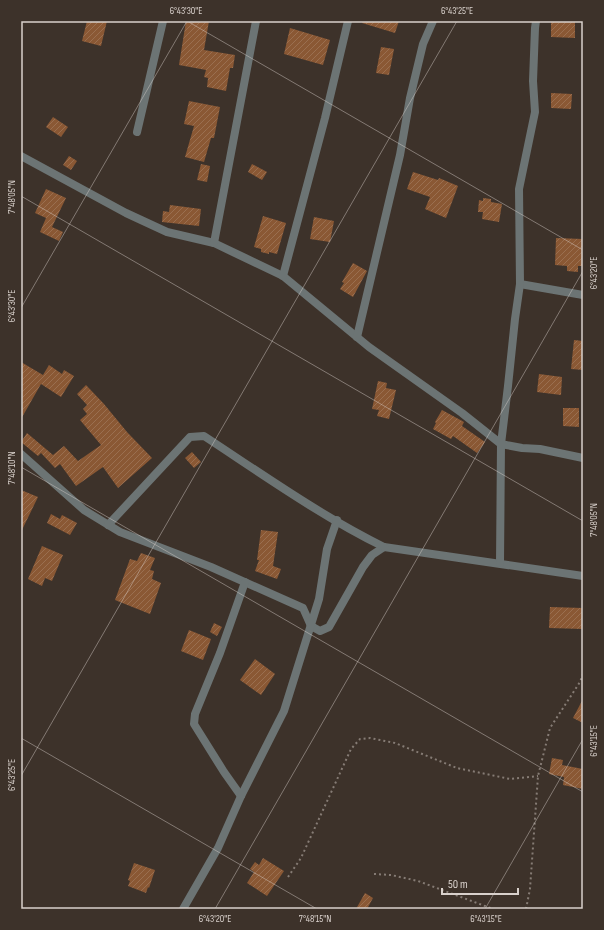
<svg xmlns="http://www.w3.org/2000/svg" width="604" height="930" font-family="'Sofia Sans Condensed',sans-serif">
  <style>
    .building { fill: url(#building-hatch) }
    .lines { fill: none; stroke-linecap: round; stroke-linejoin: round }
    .path { stroke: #867c75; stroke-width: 2; stroke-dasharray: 2 3; stroke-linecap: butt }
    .street { stroke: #6c7474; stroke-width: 8 }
    .ticks { fill: none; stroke: #d9d1cc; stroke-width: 1; stroke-opacity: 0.45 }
    .neatline { fill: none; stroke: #d9d1cc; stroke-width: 1.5 }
    .ticks-label { font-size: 10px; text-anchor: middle; fill: #d9d1cc }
  </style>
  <defs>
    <pattern id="building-hatch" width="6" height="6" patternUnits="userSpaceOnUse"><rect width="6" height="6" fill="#8a5834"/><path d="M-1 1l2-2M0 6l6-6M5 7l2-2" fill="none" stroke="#9a6f50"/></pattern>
  </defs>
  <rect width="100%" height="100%" fill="#3d322a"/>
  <!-- building -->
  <g class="building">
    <path d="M 87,21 L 107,21 L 101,46 L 82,41 Z"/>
    <path d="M 186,21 L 209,21 L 204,50 L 235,55 L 233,68 L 230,68 L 226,91 L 207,87 L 208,78 L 204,77 L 206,70 L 179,65 Z"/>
    <path d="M 363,21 L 399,21 L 395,33 L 362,23 Z"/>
    <path d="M 551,21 L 575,21 L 575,38 L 551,37 Z"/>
    <path d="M 290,28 L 330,40 L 323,65 L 284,54 Z"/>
    <path d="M 381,47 L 394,49 L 389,75 L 376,73 Z"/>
    <path d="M 551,93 L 572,94 L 571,109 L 551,108 Z"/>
    <path d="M 189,101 L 220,107 L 214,138 L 211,138 L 204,162 L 185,157 L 194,126 L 184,124 Z"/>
    <path d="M 53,117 L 68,127 L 61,137 L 46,127 Z"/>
    <path d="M 69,156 L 77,161 L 71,170 L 63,165 Z"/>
    <path d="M 201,164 L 210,166 L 207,182 L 197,180 Z"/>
    <path d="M 252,164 L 267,172 L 262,180 L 248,172 Z"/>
    <path d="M 413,172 L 438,180 L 439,178 L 458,186 L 446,218 L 425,209 L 430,197 L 407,189 Z"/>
    <path d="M 46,189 L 66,198 L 52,227 L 63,232 L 59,241 L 40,232 L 46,218 L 35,213 Z"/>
    <path d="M 483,198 L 491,199 L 491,202 L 502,204 L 499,222 L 482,219 L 483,212 L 478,212 L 479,200 L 483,201 Z"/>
    <path d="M 170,205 L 201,209 L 199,226 L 162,222 L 163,211 L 169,212 Z"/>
    <path d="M 263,216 L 286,223 L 277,254 L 269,252 L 269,254 L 261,252 L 261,249 L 254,247 Z"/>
    <path d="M 314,217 L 334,221 L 330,242 L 310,239 Z"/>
    <path d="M 556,238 L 583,239 L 583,266 L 578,266 L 578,272 L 567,271 L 567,266 L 555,265 Z"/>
    <path d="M 353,263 L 367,271 L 353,297 L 340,289 L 344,283 L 342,282 Z"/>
    <path d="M 574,340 L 583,341 L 582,354 L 583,354 L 583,370 L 571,369 Z"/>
    <path d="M 21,362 L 43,375 L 49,365 L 62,374 L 64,370 L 74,376 L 61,397 L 41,384 L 21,419 Z"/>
    <path d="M 539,374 L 562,377 L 561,395 L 537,392 Z"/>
    <path d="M 378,381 L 387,383 L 386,388 L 396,390 L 389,419 L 377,416 L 379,410 L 372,409 Z"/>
    <path d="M 86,385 L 104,404 L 127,432 L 152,458 L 118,488 L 103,467 L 76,486 L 60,464 L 55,468 L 41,453 L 38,456 L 21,442 L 27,433 L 53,455 L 64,446 L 78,461 L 101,445 L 80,420 L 87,414 L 83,409 L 87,405 L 77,394 Z"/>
    <path d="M 563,408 L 579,408 L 579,427 L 563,426 Z"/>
    <path d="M 442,410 L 464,422 L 462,426 L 485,442 L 477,453 L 453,436 L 451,439 L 433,429 L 436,423 L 435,422 Z"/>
    <path d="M 192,452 L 201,462 L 194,468 L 185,458 Z"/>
    <path d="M 21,490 L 38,497 L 21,532 Z"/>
    <path d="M 51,514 L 60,519 L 62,515 L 77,523 L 70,535 L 47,523 Z"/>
    <path d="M 261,530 L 278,532 L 273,566 L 281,569 L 277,579 L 255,571 L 259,560 L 257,560 Z"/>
    <path d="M 42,546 L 63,555 L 52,581 L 45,578 L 42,586 L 28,579 Z"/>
    <path d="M 141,553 L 155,558 L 150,570 L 154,571 L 152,579 L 161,583 L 150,614 L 115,600 L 130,559 L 137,561 Z"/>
    <path d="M 550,607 L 583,608 L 582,629 L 549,628 Z"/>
    <path d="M 214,623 L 222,627 L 217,636 L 210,632 Z"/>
    <path d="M 189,630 L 211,639 L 203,660 L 181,651 Z"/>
    <path d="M 255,659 L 275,674 L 261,695 L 240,680 Z"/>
    <path d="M 583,699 L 583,723 L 573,718 Z"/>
    <path d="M 552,758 L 563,760 L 562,765 L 583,769 L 583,789 L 563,785 L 564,777 L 549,774 Z"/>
    <path d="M 263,858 L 284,871 L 267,896 L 247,883 L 254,872 L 250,869 L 255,862 L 259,865 Z"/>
    <path d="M 134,863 L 155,870 L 149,888 L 148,887 L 146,893 L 128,886 L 130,881 L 128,880 Z"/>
    <path d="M 365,893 L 373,898 L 367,909 L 356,909 Z"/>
  </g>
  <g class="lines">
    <!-- path -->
    <g class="path">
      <path d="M 374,874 L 391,875 L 418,881 L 493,909"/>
      <path d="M 288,877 L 301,858 L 351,749 L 360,739 L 370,738 L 395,743 L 457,768 L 510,779 L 538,776"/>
      <path d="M 526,909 L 530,889 L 538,776 L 550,728 L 580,682 L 583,674"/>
    </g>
    <!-- street -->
    <g class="street">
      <path d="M 137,132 L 163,21"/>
      <path d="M 21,156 L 126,213 L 167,232 L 214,243 L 283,276 L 369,347 L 462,413 L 501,444 L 522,448 L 540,449 L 583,458"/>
      <path d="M 214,243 L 256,21"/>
      <path d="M 283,276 L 325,118 L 348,21"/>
      <path d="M 520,284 L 583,295"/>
      <path d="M 357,337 L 400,155 L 410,98 L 423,44 L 433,21"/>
      <path d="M 21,454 L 84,510 L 120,532 L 211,567 L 303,608 L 311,626 L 320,631 L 329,627 L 363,567 L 372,555 L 384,547 L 583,576"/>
      <path d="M 108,525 L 190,437 L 204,436 C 262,474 321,516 384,547"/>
      <path d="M 500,563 L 501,444 L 508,386 L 515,319 L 520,284 L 519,189 L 535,112 L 533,81 L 535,28 L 536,21"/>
      <path d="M 241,796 L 224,772 L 194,724 L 195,714 L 220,653 L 245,582"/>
      <path d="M 183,909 L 218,848 L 241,796 L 284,711 L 319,599 L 327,549 L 337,520"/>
    </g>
  </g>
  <!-- ticks -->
  <path class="ticks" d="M 187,21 L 583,250M 21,196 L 583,521M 21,308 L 187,21M 21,467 L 583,792M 21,738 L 317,909M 21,776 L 457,21M 215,909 L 583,271M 485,909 L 583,739"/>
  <!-- border -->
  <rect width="604" height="930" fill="none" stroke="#3d322a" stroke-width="44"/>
  <!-- scale -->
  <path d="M442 888v6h76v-6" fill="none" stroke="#d9d1cc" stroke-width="2"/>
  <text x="448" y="888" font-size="12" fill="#d9d1cc" stroke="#3d322a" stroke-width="3" paint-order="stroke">50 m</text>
  <rect x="22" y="22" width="560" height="886" class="neatline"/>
  <g class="ticks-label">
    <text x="186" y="14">6°43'30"E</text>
    <text x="457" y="14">6°43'25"E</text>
    <text transform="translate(11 197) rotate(-90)" y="4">7°48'05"N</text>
    <text transform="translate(593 273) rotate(-90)" y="4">6°43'20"E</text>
    <text transform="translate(11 306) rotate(-90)" y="4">6°43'30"E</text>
    <text transform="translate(11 468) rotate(-90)" y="4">7°48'10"N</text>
    <text transform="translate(593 520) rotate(-90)" y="4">7°48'05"N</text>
    <text transform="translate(593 741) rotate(-90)" y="4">6°43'15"E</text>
    <text transform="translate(11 775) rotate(-90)" y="4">6°43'25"E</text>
    <text x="215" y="922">6°43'20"E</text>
    <text x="315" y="922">7°48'15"N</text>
    <text x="486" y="922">6°43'15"E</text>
  </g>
</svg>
